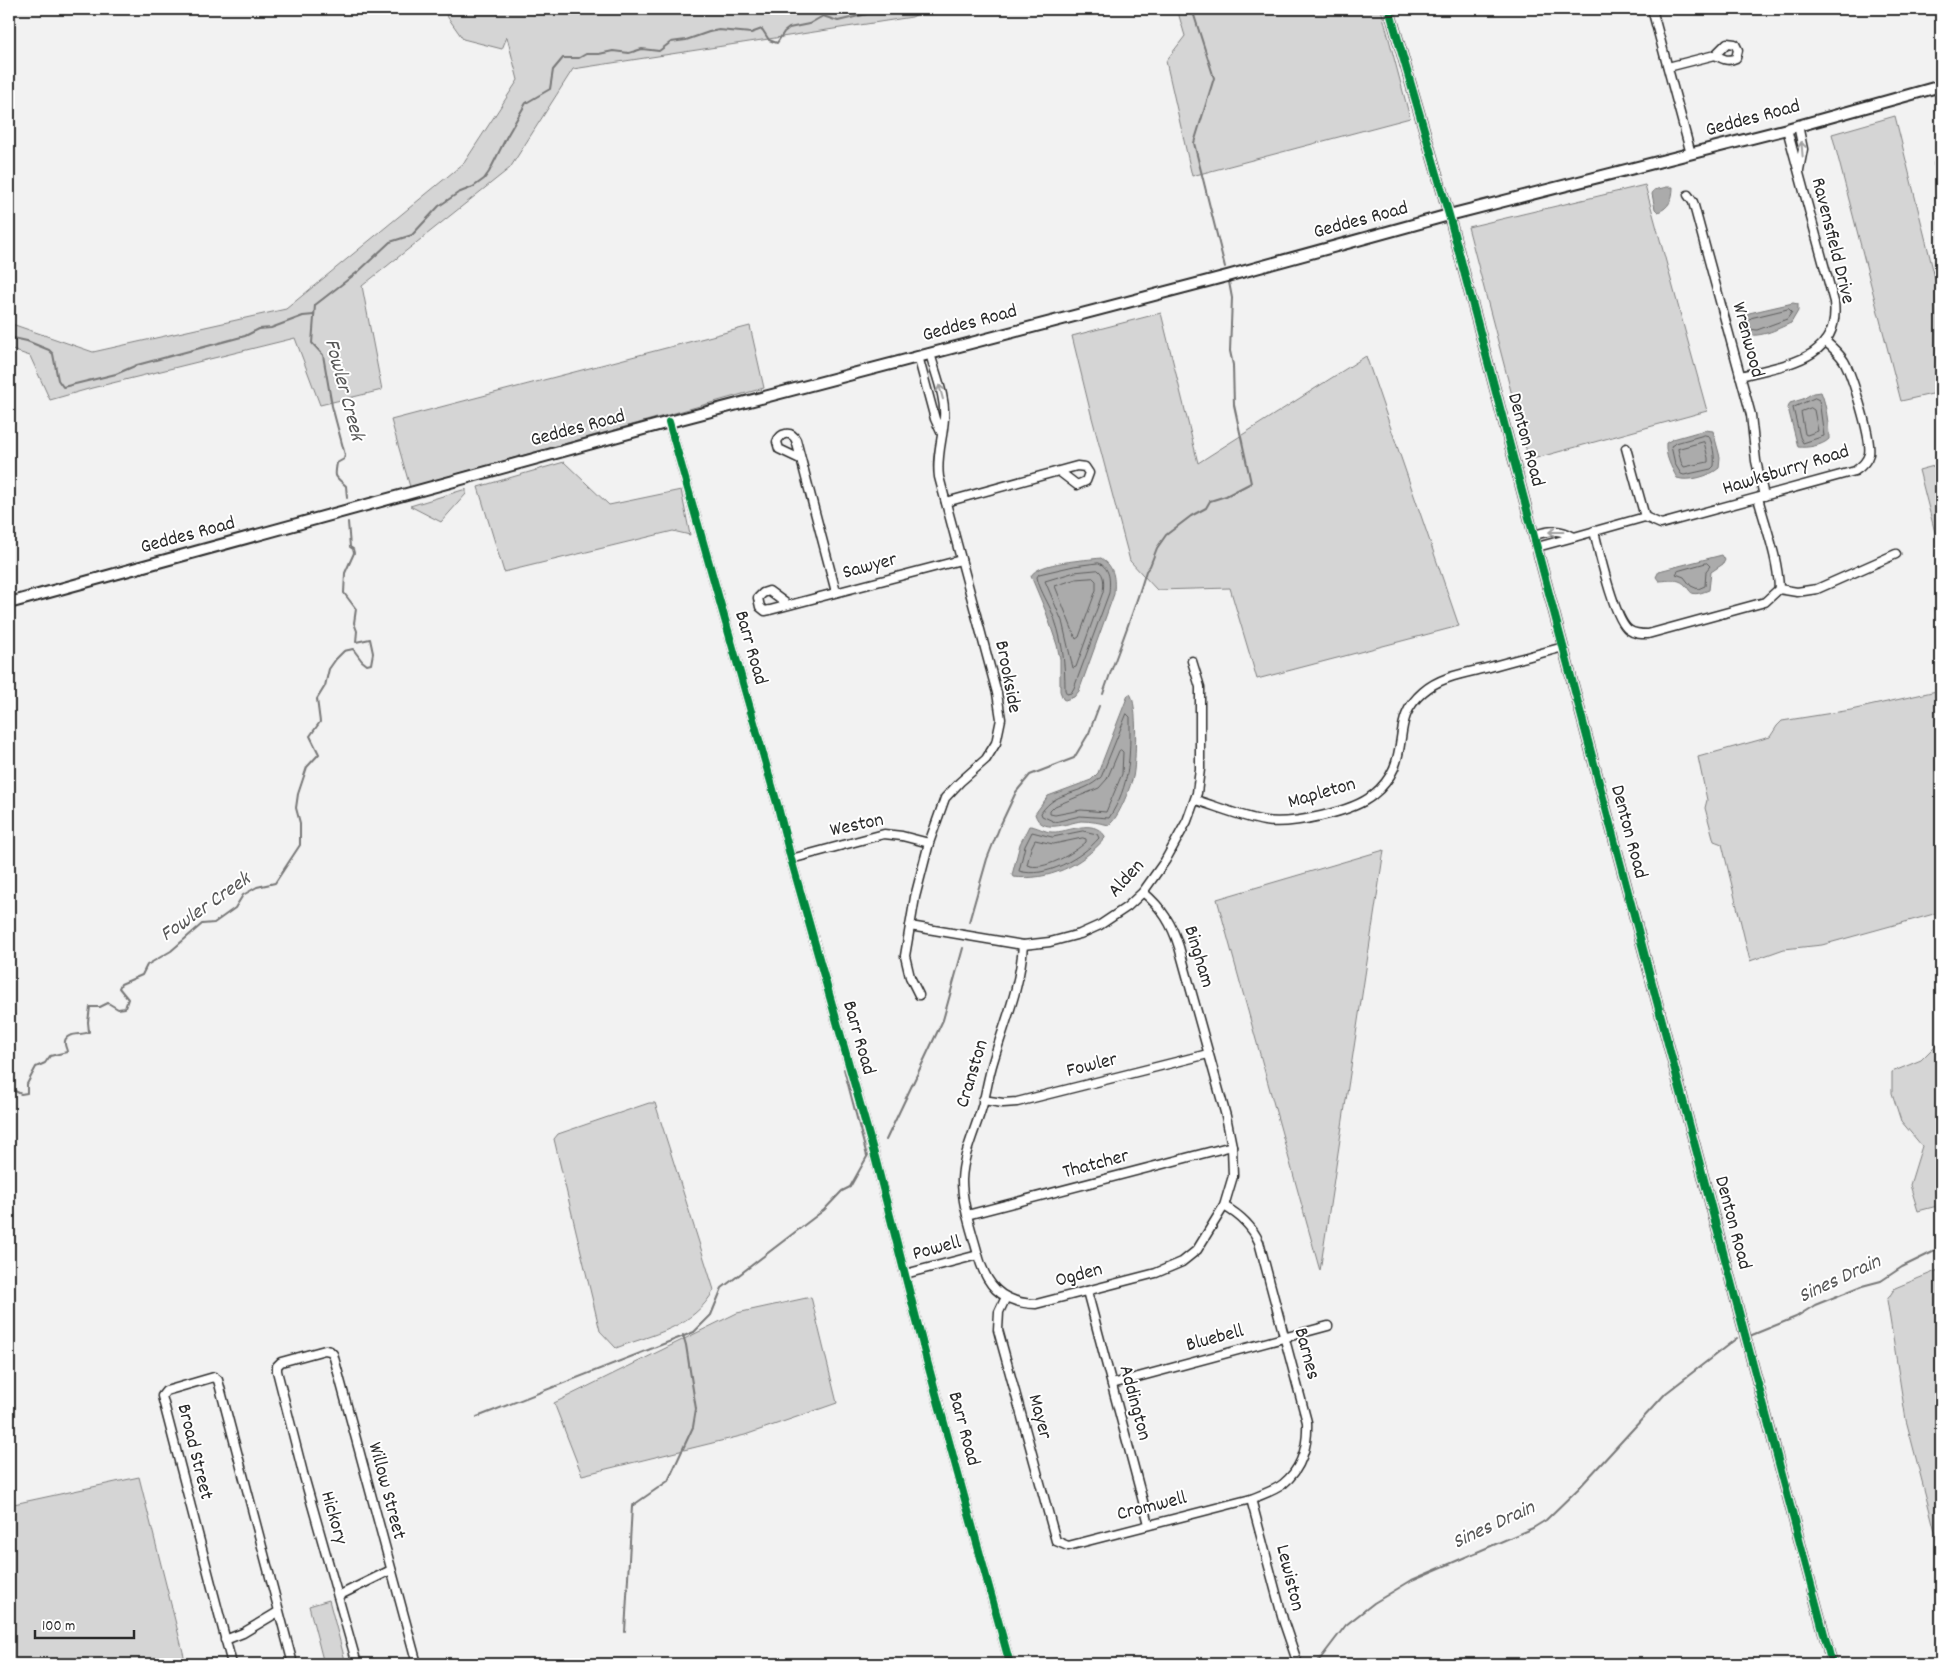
<svg xmlns="http://www.w3.org/2000/svg" width="1950" height="1673" font-family="Dekko,sans-serif">
  <style>
    .green { fill: #d5d5d5; stroke: #808080 }
    .water { fill: #ababab; stroke: #787878 }
    .lines { fill: none; stroke-linecap: round; stroke-linejoin: round }
    .shore { stroke: #5e5e5e; stroke-width: 1 }
    .stream { stroke: #787878; stroke-width: 2 }
    .minor-casing { stroke: #2b2b2b; stroke-width: 11 }
    .tertiary-casing { stroke: #2b2b2b; stroke-width: 12 }
    .secondary-casing { stroke: #2b2b2b; stroke-width: 14 }
    .minor { stroke: #fff; stroke-width: 8 }
    .tertiary { stroke: #fff; stroke-width: 9 }
    .secondary { stroke: #fff; stroke-width: 10 }
    .cycleway-casing { stroke: #fff; stroke-width: 11 }
    .cycleway { stroke: #00873e; stroke-width: 8 }
    .oneway { stroke: #a0a0a0 }
    .labels { text-anchor: middle; dominant-baseline: central; stroke-width: 4; stroke-linejoin: round; paint-order: stroke }
    .street-label { font-size: 20px; fill: #2b2b2b; stroke: #fff }
    .water-label { font-size: 21px; font-style: italic; fill: #585858; stroke: #fff }
  </style>
  <rect width="100%" height="100%" fill="#f2f2f2"/>
  <filter id="ink" filterUnits="userSpaceOnUse"><feTurbulence type="fractalNoise" baseFrequency=".02" numOctaves="2"/><feDisplacementMap in="SourceGraphic" scale="10" xChannelSelector="R" yChannelSelector="G"/><feConvolveMatrix kernelMatrix="1 2 1 2 8 2 1 2 1" color-interpolation-filters="sRGB"/></filter>
  <g filter="url(#ink)">
    <!-- green -->
    <g class="green">
      <path d="M 442,9 L 926,9 L 912,17 L 573,69 L 510,168 L 362,286 L 382,390 L 320,405 L 295,338 L 92,388 L 50,400 L 30,356 L 9,349 L 9,323 L 93,352 L 286,309 L 464,163 L 518,80 L 507,37 L 502,49 L 463,39 Z"/>
      <path d="M 1177,9 L 1381,9 L 1410,118 L 1192,176 L 1166,61 L 1185,36 Z"/>
      <path d="M 1895,116 L 1941,302 L 1941,392 L 1901,401 L 1832,134 Z"/>
      <path d="M 1645,185 L 1707,411 L 1529,460 L 1468,227 Z"/>
      <path d="M 1161,313 L 1198,463 L 1366,356 L 1459,626 L 1257,679 L 1230,588 L 1157,590 L 1130,561 L 1091,414 L 1072,336 Z"/>
      <path d="M 750,326 L 764,388 L 410,487 L 391,420 Z"/>
      <path d="M 564,462 L 609,505 L 681,490 L 690,535 L 673,531 L 504,572 L 478,487 Z"/>
      <path d="M 1941,464 L 1941,556 L 1919,470 Z"/>
      <path d="M 466,489 L 466,494 L 441,522 L 410,506 Z"/>
      <path d="M 1941,690 L 1941,912 L 1822,945 L 1784,949 L 1750,961 L 1722,844 L 1714,841 L 1705,808 L 1707,800 L 1698,757 L 1770,737 L 1777,726 L 1782,721 L 1851,710 Z"/>
      <path d="M 1384,850 L 1320,1271 L 1217,899 Z"/>
      <path d="M 1941,1040 L 1941,1205 L 1918,1211 L 1910,1185 L 1922,1146 L 1901,1121 L 1892,1093 L 1892,1072 L 1921,1060 Z"/>
      <path d="M 649,1103 L 655,1103 L 714,1290 C 693,1328 653,1334 616,1348 L 600,1331 L 554,1139 L 558,1134 Z"/>
      <path d="M 1941,1269 L 1941,1554 L 1906,1420 L 1887,1300 L 1895,1288 Z"/>
      <path d="M 811,1297 L 837,1403 L 745,1435 L 582,1475 L 554,1403 L 737,1313 Z"/>
      <path d="M 139,1477 L 186,1664 L 9,1664 L 9,1505 Z"/>
      <path d="M 329,1600 L 346,1664 L 324,1664 L 309,1606 Z"/>
    </g>
    <!-- water -->
    <g class="water">
      <path d="M 1667,187 L 1673,187 C 1673,199 1669,208 1658,212 L 1655,209 L 1652,194 L 1654,190 Z"/>
      <path d="M 1793,303 L 1798,304 L 1798,311 L 1791,323 C 1777,329 1758,340 1742,333 L 1744,318 L 1749,313 Z"/>
      <path d="M 1821,392 C 1826,403 1829,426 1829,439 C 1822,446 1807,448 1798,447 L 1788,408 L 1790,403 L 1803,399 L 1813,393 Z"/>
      <path d="M 1705,430 L 1713,431 L 1720,457 L 1719,468 C 1710,476 1689,482 1677,478 C 1671,467 1665,456 1666,443 L 1673,439 Z"/>
      <path d="M 1722,555 L 1725,560 L 1723,564 L 1711,572 L 1709,590 C 1684,600 1694,587 1679,581 C 1673,579 1665,581 1659,581 L 1656,577 L 1659,571 Z"/>
      <path d="M 1101,558 C 1115,567 1115,579 1114,594 L 1079,691 L 1074,697 L 1065,700 L 1063,699 L 1060,691 L 1060,659 L 1057,645 L 1046,612 L 1031,576 C 1038,562 1086,560 1101,558 Z"/>
      <path d="M 1130,694 C 1138,702 1136,764 1133,777 C 1129,790 1119,817 1109,825 C 1100,823 1091,821 1081,821 C 1067,823 1041,835 1035,814 L 1048,796 L 1091,780 L 1098,773 L 1128,695 Z"/>
      <path d="M 1029,826 C 1037,826 1044,832 1052,832 C 1069,833 1092,817 1105,836 L 1105,838 C 1081,866 1049,881 1013,877 L 1012,875 L 1020,844 Z"/>
    </g>
    <g class="lines">
      <!-- shore -->
      <g class="shore">
        <path d="M 1789,309 L 1792,312 L 1787,319 L 1757,330 L 1748,329 L 1748,321 L 1751,318 Z"/>
        <path d="M 1815,398 L 1819,400 L 1824,436 L 1803,443 L 1800,437 L 1793,408 Z"/>
        <path d="M 1811,408 L 1814,410 L 1818,431 L 1807,435 L 1805,434 L 1801,412 Z"/>
        <path d="M 1705,435 L 1709,436 C 1713,445 1715,456 1714,466 L 1711,469 L 1684,475 L 1681,474 L 1675,464 L 1671,446 L 1676,443 Z"/>
        <path d="M 1704,442 L 1708,458 L 1708,462 L 1684,467 L 1681,462 L 1678,449 Z"/>
        <path d="M 1099,563 C 1111,569 1110,581 1109,593 L 1074,688 L 1071,693 L 1067,694 L 1065,690 C 1065,661 1062,636 1051,610 C 1046,599 1039,588 1037,577 L 1039,574 L 1074,566 Z"/>
        <path d="M 1707,563 L 1710,566 L 1706,571 L 1705,586 L 1698,589 L 1691,586 L 1684,577 L 1676,574 L 1678,571 Z"/>
        <path d="M 1098,570 C 1105,575 1104,584 1103,592 L 1076,667 L 1073,668 L 1062,621 L 1045,581 L 1075,572 Z"/>
        <path d="M 1093,578 L 1096,581 L 1096,590 L 1079,637 L 1076,639 L 1055,586 L 1076,579 Z"/>
        <path d="M 1127,714 L 1130,717 C 1130,756 1131,784 1109,818 L 1080,816 L 1055,822 L 1042,816 L 1041,813 C 1057,789 1082,796 1101,777 Z"/>
        <path d="M 1121,750 L 1123,752 L 1122,774 L 1106,812 L 1081,810 L 1055,815 L 1050,814 L 1050,811 L 1055,806 L 1099,788 L 1107,779 L 1119,751 Z"/>
        <path d="M 1083,831 L 1097,834 L 1099,838 C 1082,858 1045,879 1019,871 L 1025,846 L 1032,832 L 1052,837 Z"/>
        <path d="M 1083,838 L 1086,839 L 1086,842 C 1074,853 1043,872 1027,865 L 1031,848 L 1035,840 L 1053,844 Z"/>
      </g>
      <!-- stream -->
      <g class="stream">
        <path d="M 1192,9 L 1214,78 L 1194,143 L 1225,267"/>
        <path d="M 9,337 L 27,341 L 49,350 L 53,354 L 58,380 L 63,387 L 116,374 L 137,365 L 245,336 L 259,329 L 271,328 L 303,316 L 314,315"/>
        <path d="M 347,498 L 346,486 C 336,476 334,480 337,463 L 344,459 L 345,455 L 332,406 L 323,355 L 312,343 L 315,305 L 359,271 L 390,242 L 412,235 L 439,206 L 458,193 L 473,187 L 484,179 L 489,172 L 507,136 L 526,103 L 550,89 L 553,70 L 563,58 L 579,58 L 586,54 L 599,54 L 613,51 L 629,53 L 642,49 L 659,51 L 671,42 L 686,40 L 709,32 L 719,30 L 751,33 L 762,29 L 769,40 L 777,43 L 784,32 L 789,28 L 809,24 L 823,16 L 838,21 L 888,9"/>
        <path d="M 1103,694 C 1117,653 1134,613 1146,571 L 1150,566 L 1157,548 L 1166,535 L 1191,516 L 1206,508 L 1210,501 L 1226,496 L 1251,483 L 1234,405 L 1233,365 L 1230,351 L 1232,298 L 1229,282"/>
        <path d="M 969,922 L 987,859 L 1000,826 L 1016,792 L 1030,775 L 1074,758 L 1089,733 L 1099,706"/>
        <path d="M 844,1069 L 867,1156"/>
        <path d="M 9,1090 L 11,1089 L 21,1094 L 27,1093 L 27,1084 L 36,1067 L 45,1063 L 50,1056 L 67,1052 C 67,1049 65,1047 65,1044 C 63,1031 83,1036 89,1032 L 88,1022 L 90,1007 L 100,1007 L 108,1003 L 118,1009 L 125,1008 L 128,999 L 119,988 L 121,984 L 142,975 L 147,965 L 171,951 L 202,924 L 214,923 L 235,908 L 243,895 L 257,887 L 275,883 L 300,845 L 300,823 L 296,808 L 298,794 L 307,767 L 319,754 L 310,736 L 320,722 L 317,699 L 325,686 L 329,669 L 336,659 L 344,651 L 353,649 L 362,661 L 367,665 L 371,664 L 373,653 L 370,639 L 356,642 L 357,631 L 354,623 L 356,609 L 344,593 L 345,573 L 354,553 L 353,549 L 350,547 L 348,522"/>
        <path d="M 886,1140 L 943,1020 L 963,948"/>
        <path d="M 1752,1335 L 1796,1317 L 1815,1305 L 1862,1286 L 1881,1281 L 1902,1267 L 1939,1249"/>
        <path d="M 477,1417 L 694,1332 L 711,1315 L 722,1288 L 824,1210 L 842,1191 L 850,1187 L 868,1155"/>
        <path d="M 625,1632 L 632,1506 L 668,1481 L 693,1427 L 696,1409 L 686,1345 L 683,1335"/>
        <path d="M 1317,1663 L 1346,1625 L 1374,1603 L 1412,1580 L 1533,1528 L 1546,1520 L 1578,1489 L 1666,1393 L 1737,1338"/>
      </g>
      <defs>
        <g id="minor">
          <path d="M 1652,9 L 1691,154"/>
          <path d="M 1668,67 L 1715,55 L 1727,43 L 1735,44 L 1738,50 L 1736,58 C 1728,62 1723,59 1715,55"/>
          <path d="M 1798,125 L 1803,149 L 1799,170"/>
          <path d="M 1941,156 L 1939,164 L 1941,173"/>
          <path d="M 1688,195 L 1693,202 L 1751,415 L 1756,461 L 1764,496"/>
          <path d="M 918,356 L 935,419 L 941,432"/>
          <path d="M 1740,376 C 1782,365 1841,361 1834,302 L 1787,129"/>
          <path d="M 669,422 L 778,807 L 791,859 L 875,1157 L 927,1361 L 1010,1664"/>
          <path d="M 1626,448 L 1645,517 L 1661,524 L 1855,471 C 1861,467 1867,462 1869,454 C 1872,439 1852,375 1844,361 C 1839,353 1832,347 1825,341"/>
          <path d="M 800,459 L 779,449 L 777,442 C 780,433 791,430 796,440 L 836,592"/>
          <path d="M 1758,498 C 1766,528 1778,558 1779,589"/>
          <path d="M 946,502 L 1077,466 L 1085,467 L 1089,473 L 1086,481 L 1077,485 L 1060,472"/>
          <path d="M 1594,531 C 1599,551 1614,620 1629,630 C 1634,634 1641,634 1648,634 L 1765,602 L 1779,589 L 1797,592 L 1817,589 L 1896,554"/>
          <path d="M 1534,535 C 1550,531 1558,528 1574,537 L 1537,547"/>
          <path d="M 1574,537 L 1645,517"/>
          <path d="M 788,605 L 769,591 L 763,593 L 758,598 L 760,607 L 765,611 L 770,610 L 961,560"/>
          <path d="M 1196,800 C 1218,807 1242,817 1265,821 C 1291,825 1353,812 1373,795 C 1382,788 1390,777 1394,768 C 1406,739 1395,716 1423,692 C 1441,676 1467,673 1490,667 C 1514,660 1539,654 1563,647"/>
          <path d="M 791,859 L 884,834 L 902,836 L 929,843"/>
          <path d="M 910,926 L 1023,945 L 1050,942 L 1080,934 L 1100,925 L 1127,907 L 1143,892 L 1165,861 L 1187,821 L 1197,793 L 1200,769 L 1200,687 L 1192,661"/>
          <path d="M 1023,945 C 1020,989 1005,1021 993,1062 C 989,1075 987,1087 984,1100 C 977,1127 963,1152 962,1180 C 962,1204 971,1229 977,1251 C 985,1284 1000,1303 1036,1304 L 1156,1273 L 1182,1262 L 1197,1250 L 1224,1206 L 1233,1176 L 1232,1146 L 1226,1116 L 1179,947 C 1172,924 1162,908 1143,892"/>
          <path d="M 919,995 L 910,977 L 905,956 L 915,897 L 929,843 L 945,798 L 960,782 L 986,759 L 996,743 L 1001,719 L 997,693 L 939,477 C 936,456 943,439 944,418 C 946,397 935,373 930,353"/>
          <path d="M 983,1100 L 1003,1103 L 1017,1102 L 1208,1054"/>
          <path d="M 967,1215 L 1232,1146"/>
          <path d="M 905,1274 L 978,1255"/>
          <path d="M 1087,1291 L 1149,1524"/>
          <path d="M 1006,1297 L 999,1312 L 998,1330 L 1056,1541 L 1068,1546 L 1251,1499 C 1261,1495 1274,1491 1283,1484 C 1302,1469 1308,1445 1307,1422 L 1259,1242 C 1252,1226 1240,1215 1224,1206"/>
          <path d="M 1112,1384 L 1328,1326"/>
          <path d="M 1251,1499 L 1284,1623 L 1298,1664"/>
          <path d="M 338,1596 L 391,1570"/>
          <path d="M 225,1640 L 243,1633 L 278,1612"/>
          <path d="M 232,1664 L 162,1396 L 166,1391 L 214,1377 L 218,1380 L 293,1664"/>
          <path d="M 357,1664 L 303,1473 L 277,1371 L 277,1366 L 281,1362 L 325,1350 L 330,1351 L 333,1354 L 417,1664"/>
        </g>
        <path id="tertiary" d="M 1389,9 L 1449,215 L 1832,1664"/>
        <path id="secondary" d="M 9,603 L 669,422 L 1227,276 L 1449,215 L 1787,129 L 1941,86"/>
      </defs>
      <!-- minor casing -->
      <use href="#minor" class="minor-casing"/>
      <!-- tertiary casing -->
      <use href="#tertiary" class="tertiary-casing"/>
      <!-- secondary casing -->
      <use href="#secondary" class="secondary-casing"/>
      <!-- minor -->
      <use href="#minor" class="minor"/>
      <!-- tertiary -->
      <use href="#tertiary" class="tertiary"/>
      <!-- secondary -->
      <use href="#secondary" class="secondary"/>
      <defs>
        <g id="cycleway">
          <path d="M 1389,9 L 1449,215 L 1832,1664"/>
          <path d="M 669,422 L 778,807 L 791,859 L 875,1157 L 927,1361 L 1010,1664"/>
        </g>
      </defs>
      <!-- cycleway casing -->
      <use href="#cycleway" class="cycleway-casing"/>
      <!-- cycleway -->
      <use href="#cycleway" class="cycleway"/>
    </g>
    <!-- one-way arrows -->
    <defs><path id="oneway-shaft" d="M-6 0H5M1.5-3L5.5 0L1.5 3" fill="none" stroke-width="1.6" stroke-linecap="round" stroke-linejoin="round" transform="scale(1.25)"/></defs>
    <g class="oneway">
      <use href="#oneway-shaft" transform="translate(1802 149) rotate(-95)"/>
      <use href="#oneway-shaft" transform="translate(941 392) rotate(-105)"/>
      <use href="#oneway-shaft" transform="translate(1556 532) rotate(180)"/>
    </g>
  </g>
  <g class="labels">
    <!-- street labels -->
    <g class="street-label">
      <text transform="translate(1753 119) rotate(-15)">Geddes Road</text>
      <text transform="translate(1361 221) rotate(-15)">Geddes Road</text>
      <text transform="translate(1832 241) rotate(76)">Ravensfield Drive</text>
      <text transform="translate(970 324) rotate(-15)">Geddes Road</text>
      <text transform="translate(1747 340) rotate(75)">Wrenwood</text>
      <text transform="translate(578 429) rotate(-15)">Geddes Road</text>
      <text transform="translate(1525 440) rotate(75)">Denton Road</text>
      <text transform="translate(1786 471) rotate(-17)">Hawksburry Road</text>
      <text transform="translate(188 536) rotate(-15)">Geddes Road</text>
      <text transform="translate(870 567) rotate(-15)">Sawyer</text>
      <text transform="translate(750 648) rotate(74)">Barr Road</text>
      <text transform="translate(1007 677) rotate(79)">Brookside</text>
      <text transform="translate(1322 794) rotate(-16)">Mapleton</text>
      <text transform="translate(857 826) rotate(-12)">Weston</text>
      <text transform="translate(1628 832) rotate(75)">Denton Road</text>
      <text transform="translate(1127 879) rotate(-48)">Alden</text>
      <text transform="translate(1198 957) rotate(73)">Bingham</text>
      <text transform="translate(858 1038) rotate(74)">Barr Road</text>
      <text transform="translate(1092 1066) rotate(-14)">Fowler</text>
      <text transform="translate(973 1074) rotate(-73)">Cranston</text>
      <text transform="translate(1096 1165) rotate(-15)">Thatcher</text>
      <text transform="translate(1732 1223) rotate(75)">Denton Road</text>
      <text transform="translate(937 1249) rotate(-15)">Powell</text>
      <text transform="translate(1079 1276) rotate(-15)">Ogden</text>
      <text transform="translate(1215 1339) rotate(-15)">Bluebell</text>
      <text transform="translate(1306 1354) rotate(75)">Barnes</text>
      <text transform="translate(1134 1403) rotate(75)">Addington</text>
      <text transform="translate(1039 1417) rotate(75)">Mayer</text>
      <text transform="translate(963 1429) rotate(75)">Barr Road</text>
      <text transform="translate(194 1452) rotate(76)">Broad Street</text>
      <text transform="translate(386 1491) rotate(75)">Willow Street</text>
      <text transform="translate(1152 1507) rotate(-14)">Cromwell</text>
      <text transform="translate(333 1518) rotate(74)">Hickory</text>
      <text transform="translate(1289 1578) rotate(76)">Lewiston</text>
    </g>
    <!-- water labels -->
    <g class="water-label">
      <text transform="translate(343 390) rotate(75)">Fowler Creek</text>
      <text transform="translate(206 908) rotate(-35)">Fowler Creek</text>
      <text transform="translate(1840 1280) rotate(-25)">Sines Drain</text>
      <text transform="translate(1494 1526) rotate(-25)">Sines Drain</text>
    </g>
  </g>
  <!-- margin -->
  <rect width="1950" height="1673" fill="none" stroke="#fff" stroke-width="30"/>
  <rect x="15" y="15" width="1920" height="1643" fill="none" stroke="#2b2b2b" stroke-width="2" filter="url(#ink)"/>
  <!-- scale -->
  <path d="M35 1630v8h99v-8" fill="none" stroke="#2b2b2b" stroke-width="2.5"/>
  <text x="42" y="1630" font-size="15" fill="#2b2b2b" stroke="#ffffff" stroke-width="4" paint-order="stroke">100 m</text>
</svg>
